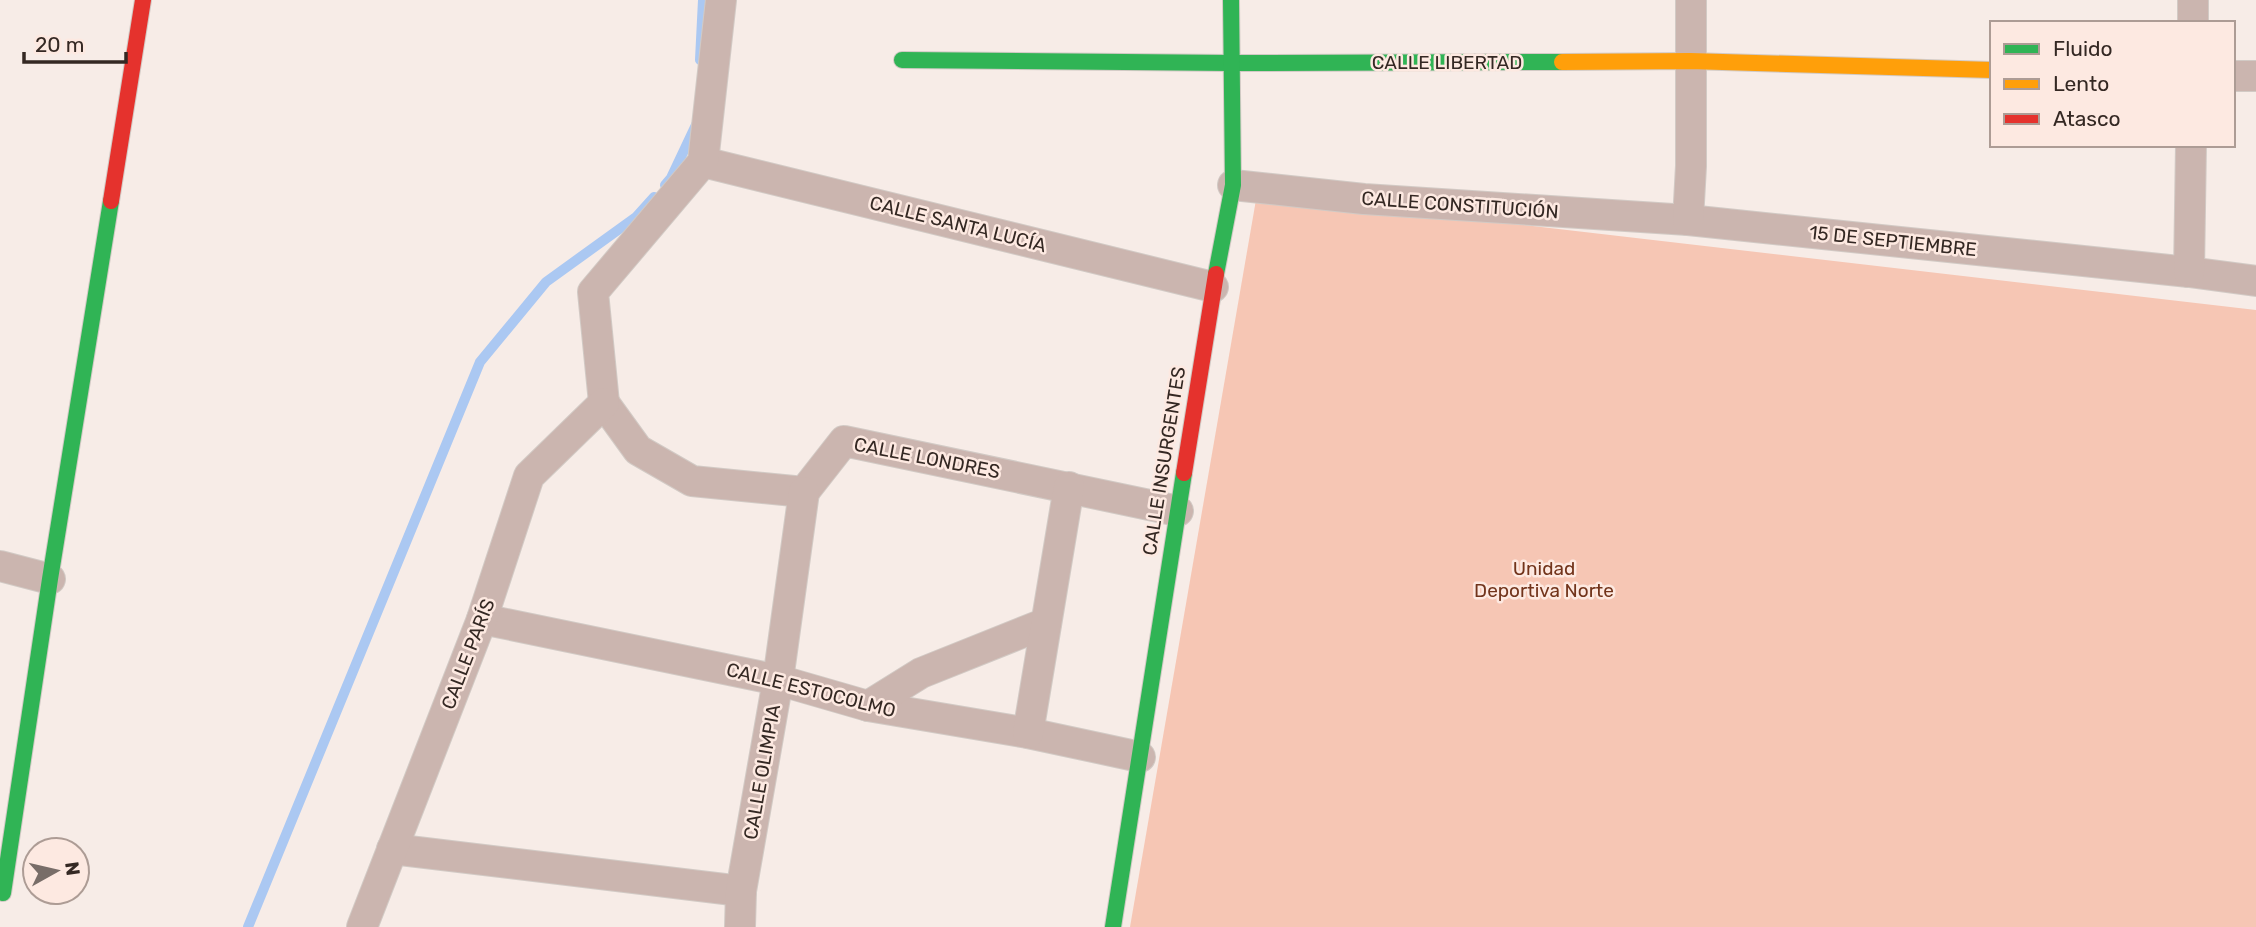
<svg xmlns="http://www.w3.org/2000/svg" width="2256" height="927" font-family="Rubik,sans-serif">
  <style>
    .green { fill: #f6c6b4 }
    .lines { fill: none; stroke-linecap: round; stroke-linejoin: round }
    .stream { stroke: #abc8f2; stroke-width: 10 }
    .street-casing { stroke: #d2cac5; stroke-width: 32 }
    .fast-casing { stroke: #d2cac5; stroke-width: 18 }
    .slow-casing { stroke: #d2cac5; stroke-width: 18 }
    .jam-casing { stroke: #d2cac5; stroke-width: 18 }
    .street { stroke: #cbb5af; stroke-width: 30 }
    .fast { stroke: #30b455; stroke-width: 16 }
    .slow { stroke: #ff9f0a; stroke-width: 16 }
    .jam { stroke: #e5322d; stroke-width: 16 }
    .labels { text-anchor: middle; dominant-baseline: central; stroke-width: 5; stroke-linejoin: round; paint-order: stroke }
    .street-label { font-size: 19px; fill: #342823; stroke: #fde9e1 }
    .park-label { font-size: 19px; fill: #72341b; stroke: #fde9e1 }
  </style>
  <rect width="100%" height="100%" fill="#f7ece7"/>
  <!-- green -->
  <path class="green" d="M 1257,194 L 2256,310 L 2256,927 L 1130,927 Z"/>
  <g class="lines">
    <!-- stream -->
    <g class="stream">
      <path d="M 700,60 L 703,0"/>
      <path d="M 665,185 L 671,178 L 696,125"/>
      <path d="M 248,927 L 480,362 L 546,282 L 636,217 L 654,197"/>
    </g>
    <defs>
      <g id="street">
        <path d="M 2193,23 L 2193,0"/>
        <path d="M 2233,76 L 2256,76"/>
        <path d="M 703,162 L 1213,287"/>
        <path d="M 1233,185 L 1364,199 L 1688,220 L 2189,272 L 2256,281"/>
        <path d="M 1688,220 L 1691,166 L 1691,0"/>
        <path d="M 2189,272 L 2191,145"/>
        <path d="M 604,403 L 638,450 L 692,481 L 804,492 L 844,441 L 1178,511"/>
        <path d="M 604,403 L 593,292 L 703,162 L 721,0"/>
        <path d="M 0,566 L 50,579"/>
        <path d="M 482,619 L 778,680 L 868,706 L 1028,733 L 1140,757"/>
        <path d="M 868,706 L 921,673 L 1046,623"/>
        <path d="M 1028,733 L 1069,487"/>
        <path d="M 392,849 L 741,891"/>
        <path d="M 362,927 L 482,619 L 529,476 L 604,403"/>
        <path d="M 740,927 L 741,891 L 778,680 L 804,492"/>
      </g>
      <g id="fast">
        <path d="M 902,60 L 1232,63 L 1562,62"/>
        <path d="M 1216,274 L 1233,185 L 1231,0"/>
        <path d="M 3,893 L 50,579 L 111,201"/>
        <path d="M 1113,927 L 1184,473"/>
      </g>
      <path id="slow" d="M 1562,62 L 1690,61 L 1992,70"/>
      <g id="jam">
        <path d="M 111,201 L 143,0"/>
        <path d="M 1184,473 L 1216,274"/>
      </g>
    </defs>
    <!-- street casing -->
    <use href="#street" class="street-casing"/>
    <!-- fast casing -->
    <use href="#fast" class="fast-casing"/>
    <!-- slow casing -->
    <use href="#slow" class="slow-casing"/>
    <!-- jam casing -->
    <use href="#jam" class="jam-casing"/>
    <!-- street -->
    <use href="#street" class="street"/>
    <!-- fast -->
    <use href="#fast" class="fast"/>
    <!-- slow -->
    <use href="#slow" class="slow"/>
    <!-- jam -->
    <use href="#jam" class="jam"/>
  </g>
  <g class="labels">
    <!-- street labels -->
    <g class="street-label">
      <text x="1447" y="62">CALLE LIBERTAD</text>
      <text transform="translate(1460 205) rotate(4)">CALLE CONSTITUCIÓN</text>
      <text transform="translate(958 224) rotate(14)">CALLE SANTA LUCÍA</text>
      <text transform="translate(1893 241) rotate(6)">15 DE SEPTIEMBRE</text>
      <text transform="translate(927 458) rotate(11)">CALLE LONDRES</text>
      <text transform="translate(1164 461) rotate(-81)">CALLE INSURGENTES</text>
      <text transform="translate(468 654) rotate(-69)">CALLE PARÍS</text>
      <text transform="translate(811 690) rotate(14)">CALLE ESTOCOLMO</text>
      <text transform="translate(762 772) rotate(-80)">CALLE OLIMPIA</text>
    </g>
    <!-- park labels -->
    <g class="park-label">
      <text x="1544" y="568">Unidad<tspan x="1544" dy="22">Deportiva Norte</tspan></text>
    </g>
  </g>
  <!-- legend -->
  <rect x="1990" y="21" width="245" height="126" fill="#fde9e1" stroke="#ad9c95" stroke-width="2"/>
  <rect x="2004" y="44" width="35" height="10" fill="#30b455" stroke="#ad9c95" stroke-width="2"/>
  <text x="2053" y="56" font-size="21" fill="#342823">Fluido</text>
  <rect x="2004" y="79" width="35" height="10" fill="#ff9f0a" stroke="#ad9c95" stroke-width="2"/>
  <text x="2053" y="91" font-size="21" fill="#342823">Lento</text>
  <rect x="2004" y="114" width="35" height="10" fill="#e5322d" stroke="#ad9c95" stroke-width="2"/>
  <text x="2053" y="126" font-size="21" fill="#342823">Atasco</text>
  <!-- north arrow -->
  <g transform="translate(56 871) rotate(82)"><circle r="33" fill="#fde9e1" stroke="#ad9c95" stroke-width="2"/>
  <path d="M0-5L12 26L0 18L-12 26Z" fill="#786d68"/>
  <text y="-10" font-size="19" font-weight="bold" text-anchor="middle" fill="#342823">N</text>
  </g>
  <!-- scale -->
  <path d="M24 52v10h102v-10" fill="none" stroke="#342823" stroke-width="3.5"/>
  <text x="35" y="52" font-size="21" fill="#342823" stroke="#fde9e1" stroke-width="5" paint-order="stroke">20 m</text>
</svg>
